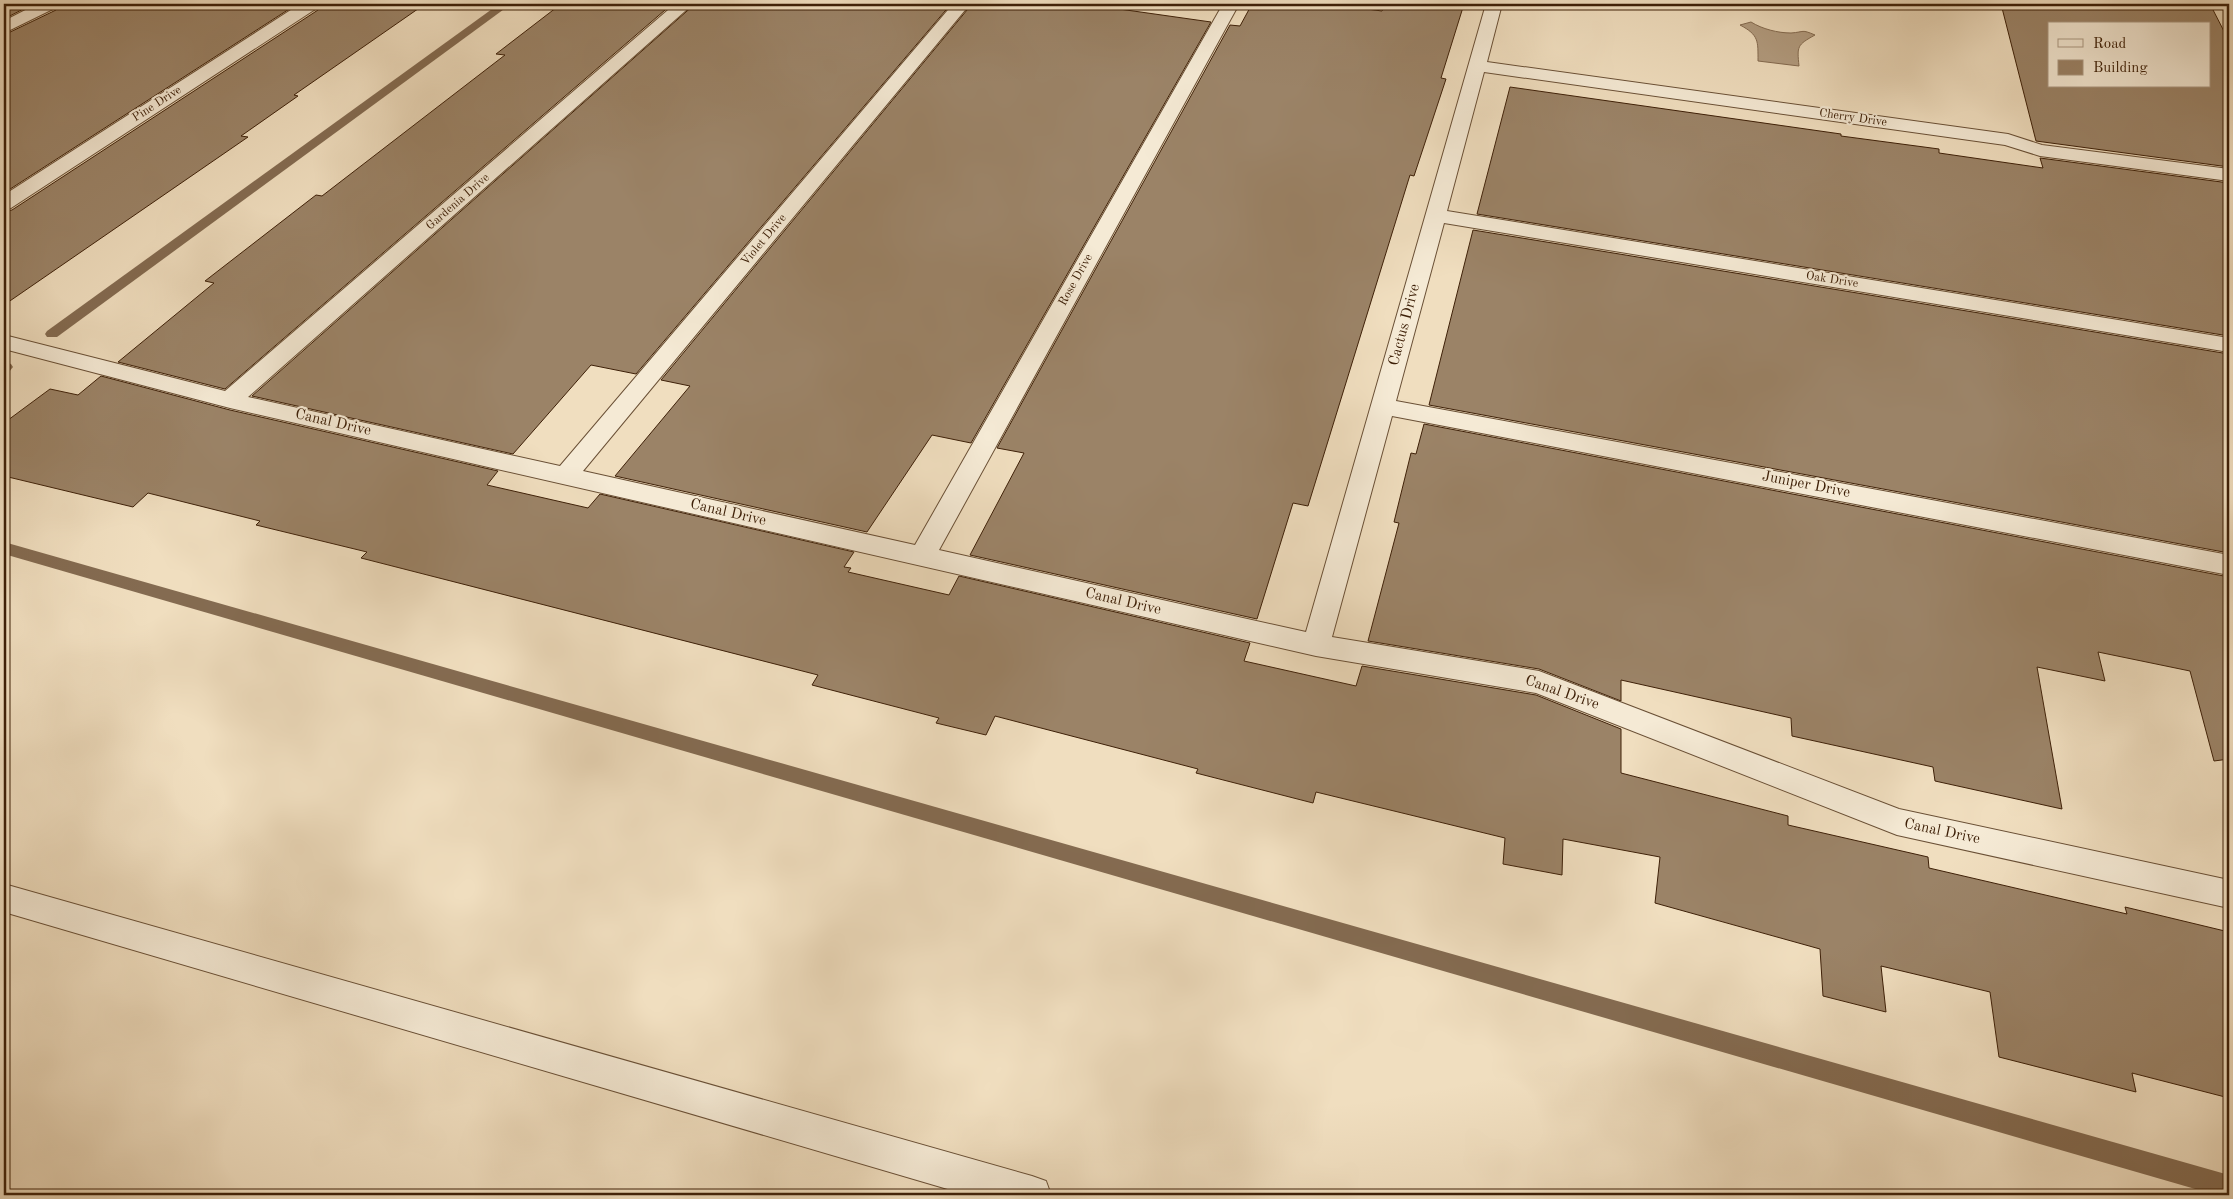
<svg xmlns="http://www.w3.org/2000/svg" width="2233" height="1199" font-family="'Old Standard TT',serif">
  <style>
    .water { fill: #b39d81; stroke: #846b51 }
    .lines { fill: none; stroke-linecap: round; stroke-linejoin: round }
    .stream { fill: #846b51; fill-rule: evenodd }
    .building { fill: #9b8367; stroke: #3e2008; fill-rule: evenodd }
    .lane-casing { stroke: #6a5036; stroke-width: 2 }
    .street-casing { stroke: #6a5036; stroke-width: 2 }
    .lane { fill: #f5ead5; fill-rule: evenodd }
    .street { fill: #f5ead5; fill-rule: evenodd }
    .labels { text-anchor: middle; dominant-baseline: central; stroke-width: 4.5; stroke-linejoin: round; paint-order: stroke }
    .far-street-label { font-size: 12px; fill: #3e2008; stroke: #f5ead5 }
    .street-label { font-size: 15px; fill: #3e2008; stroke: #f5ead5 }
  </style>
  <rect width="100%" height="100%" fill="#f0debf"/>
  <filter id="stains"><feTurbulence type="fractalNoise" baseFrequency=".004" numOctaves="4"/><feColorMatrix values="0 0 0 0 .2 0 0 0 0 .09 0 0 0 0 .02 0 0 0 .5 -.17"/></filter>
  <radialGradient id="worn" r=".72"><stop offset=".6" stop-color="#630" stop-opacity="0"/><stop offset="1" stop-color="#630" stop-opacity=".3"/></radialGradient>
  <!-- water -->
  <path class="water" d="M 1751,22 C 1762,29 1778,33 1791,33 C 1805,32 1801,29 1815,35 C 1797,45 1797,46 1799,66 L 1758,61 C 1758,41 1759,35 1740,25 Z"/>
  <g class="lines">
    <!-- stream -->
    <g class="stream">
      <path d="M 499,4 L 511,4 L 57,337 L 47,337 L 45,334 L 47,331 Z"/>
      <path d="M 6,362 L 11,364 L 13,367 L 9,372 L 4,374 L 4,363 Z"/>
      <path d="M 4,542 L 2229,1175 L 2229,1195 L 2216,1195 L 4,554 Z"/>
    </g>
  </g>
  <!-- building -->
  <g class="building">
    <path d="M 4,4 L 33,4 L 4,19 Z"/>
    <path d="M 59,4 L 297,4 L 4,193 L 4,35 L 56,10 Z"/>
    <path d="M 321,4 L 425,4 L 294,95 L 298,96 L 241,136 L 248,137 L 4,305 L 4,212 L 12,210 L 318,10 Z"/>
    <path d="M 561,4 L 672,4 L 225,389 L 118,362 L 214,283 L 205,281 L 316,195 L 322,196 L 505,55 L 496,54 Z"/>
    <path d="M 695,4 L 951,4 L 636,374 L 591,365 L 513,454 L 252,396 Z"/>
    <path d="M 972,4 L 1063,4 L 1096,8 L 1098,6 L 1211,22 L 971,443 L 932,435 L 867,532 L 615,476 L 690,386 L 661,380 Z"/>
    <path d="M 1252,4 L 1329,4 L 1382,11 L 1385,4 L 1464,4 L 1441,78 L 1446,79 L 1414,176 L 1410,175 L 1308,506 L 1293,503 L 1257,619 L 970,555 L 1024,453 L 997,448 L 1230,25 L 1240,26 Z"/>
    <path d="M 2001,4 L 2210,4 L 2229,41 L 2229,167 L 2036,141 ZM 2049,24 L 2209,24 L 2209,86 L 2049,86 Z"/>
    <path d="M 1510,87 L 1841,134 L 1841,136 L 1939,149 L 1939,153 L 2043,168 L 2040,158 L 2229,183 L 2229,336 L 1477,214 Z"/>
    <path d="M 1473,230 L 2229,354 L 2229,553 L 1429,405 Z"/>
    <path d="M 101,376 L 230,410 L 498,471 L 487,485 L 588,508 L 600,494 L 854,552 L 844,567 L 851,568 L 848,572 L 949,595 L 959,576 L 1250,643 L 1244,661 L 1356,686 L 1362,666 L 1536,695 L 1621,729 L 1621,773 L 1788,816 L 1788,825 L 1928,857 L 1929,868 L 2127,914 L 2125,907 L 2229,932 L 2229,1098 L 2132,1073 L 2136,1092 L 1999,1057 L 1990,992 L 1881,966 L 1886,1012 L 1823,996 L 1820,949 L 1655,903 L 1660,857 L 1563,839 L 1562,875 L 1503,864 L 1505,838 L 1316,792 L 1313,803 L 1196,773 L 1198,769 L 995,716 L 986,735 L 936,723 L 939,718 L 812,685 L 818,675 L 361,558 L 367,552 L 256,525 L 260,521 L 148,493 L 133,507 L 4,476 L 4,423 L 50,389 L 78,395 Z"/>
    <path d="M 1424,424 L 2229,577 L 2229,759 L 2214,761 L 2190,671 L 2098,652 L 2105,681 L 2037,667 L 2062,809 L 1935,781 L 1933,767 L 1792,736 L 1791,718 L 1621,680 L 1621,701 L 1539,669 L 1368,641 L 1399,523 L 1394,522 L 1411,453 L 1416,454 Z"/>
  </g>
  <g class="lines">
    <defs>
      <path id="lane" d="M 4,884 L 1032,1176 L 1046,1181 L 1051,1195 L 968,1195 L 4,912 Z"/>
      <g id="street">
        <path d="M 37,4 L 57,4 L 55,8 L 4,33 L 4,21 Z"/>
        <path d="M 300,4 L 319,4 L 317,8 L 11,208 L 4,210 L 4,195 Z"/>
        <path d="M 675,4 L 693,4 L 248,397 L 560,466 L 953,4 L 970,4 L 583,471 L 915,545 L 1223,4 L 1239,4 L 939,550 L 1306,632 L 1486,4 L 1502,4 L 1487,62 L 2008,134 L 2042,145 L 2229,169 L 2229,181 L 2040,156 L 2005,145 L 1484,72 L 1447,211 L 2229,338 L 2229,352 L 1444,223 L 1396,401 L 2229,555 L 2229,575 L 1392,416 L 1332,637 L 1539,671 L 1899,809 L 2229,880 L 2229,908 L 1897,835 L 1536,693 L 1316,656 L 230,408 L 4,349 L 4,335 L 225,391 Z"/>
      </g>
    </defs>
    <!-- lane casing -->
    <use href="#lane" class="lane-casing"/>
    <!-- street casing -->
    <use href="#street" class="street-casing"/>
    <!-- lane -->
    <use href="#lane" class="lane"/>
    <!-- street -->
    <use href="#street" class="street"/>
  </g>
  <g class="labels">
    <!-- far-street labels -->
    <g class="far-street-label">
      <text transform="translate(157 104) rotate(-33)">Pine Drive</text>
      <text transform="translate(1853 118) rotate(8)">Cherry Drive</text>
      <text transform="translate(458 202) rotate(-41)">Gardenia Drive</text>
      <text transform="translate(764 240) rotate(-50)">Violet Drive</text>
      <text transform="translate(1076 280) rotate(-61)">Rose Drive</text>
      <text transform="translate(1832 280) rotate(9)">Oak Drive</text>
    </g>
    <!-- street labels -->
    <g class="street-label">
      <text transform="translate(1405 325) rotate(-75)">Cactus Drive</text>
      <text transform="translate(333 423) rotate(13)">Canal Drive</text>
      <text transform="translate(1806 485) rotate(11)">Juniper Drive</text>
      <text transform="translate(728 513) rotate(13)">Canal Drive</text>
      <text transform="translate(1123 602) rotate(13)">Canal Drive</text>
      <text transform="translate(1562 693) rotate(19)">Canal Drive</text>
      <text transform="translate(1942 832) rotate(12)">Canal Drive</text>
    </g>
  </g>
  <!-- margin -->
  <rect width="2233" height="1199" fill="none" stroke="#f0debf" stroke-width="20"/>
  <rect x="5" y="5" width="2223" height="1189" fill="none" stroke="#3e2008" stroke-width="2.5"/>
  <rect x="10" y="10" width="2213" height="1179" fill="none" stroke="#3e2008"/>
  <!-- legend -->
  <rect x="2048" y="22" width="162" height="65" fill="#f5ead5" stroke="#ac9983"/>
  <rect x="2058" y="39" width="25" height="8" fill="#f5ead5" stroke="#ac9983"/>
  <text x="2093" y="48" font-size="15" fill="#3e2008">Road</text>
  <rect x="2058" y="60" width="25" height="15" fill="#9b8367" stroke="#ac9983"/>
  <text x="2093" y="72" font-size="15" fill="#3e2008">Building</text>
  <rect width="100%" height="100%" filter="url(#stains)"/>
  <rect width="100%" height="100%" fill="url(#worn)"/>
</svg>
